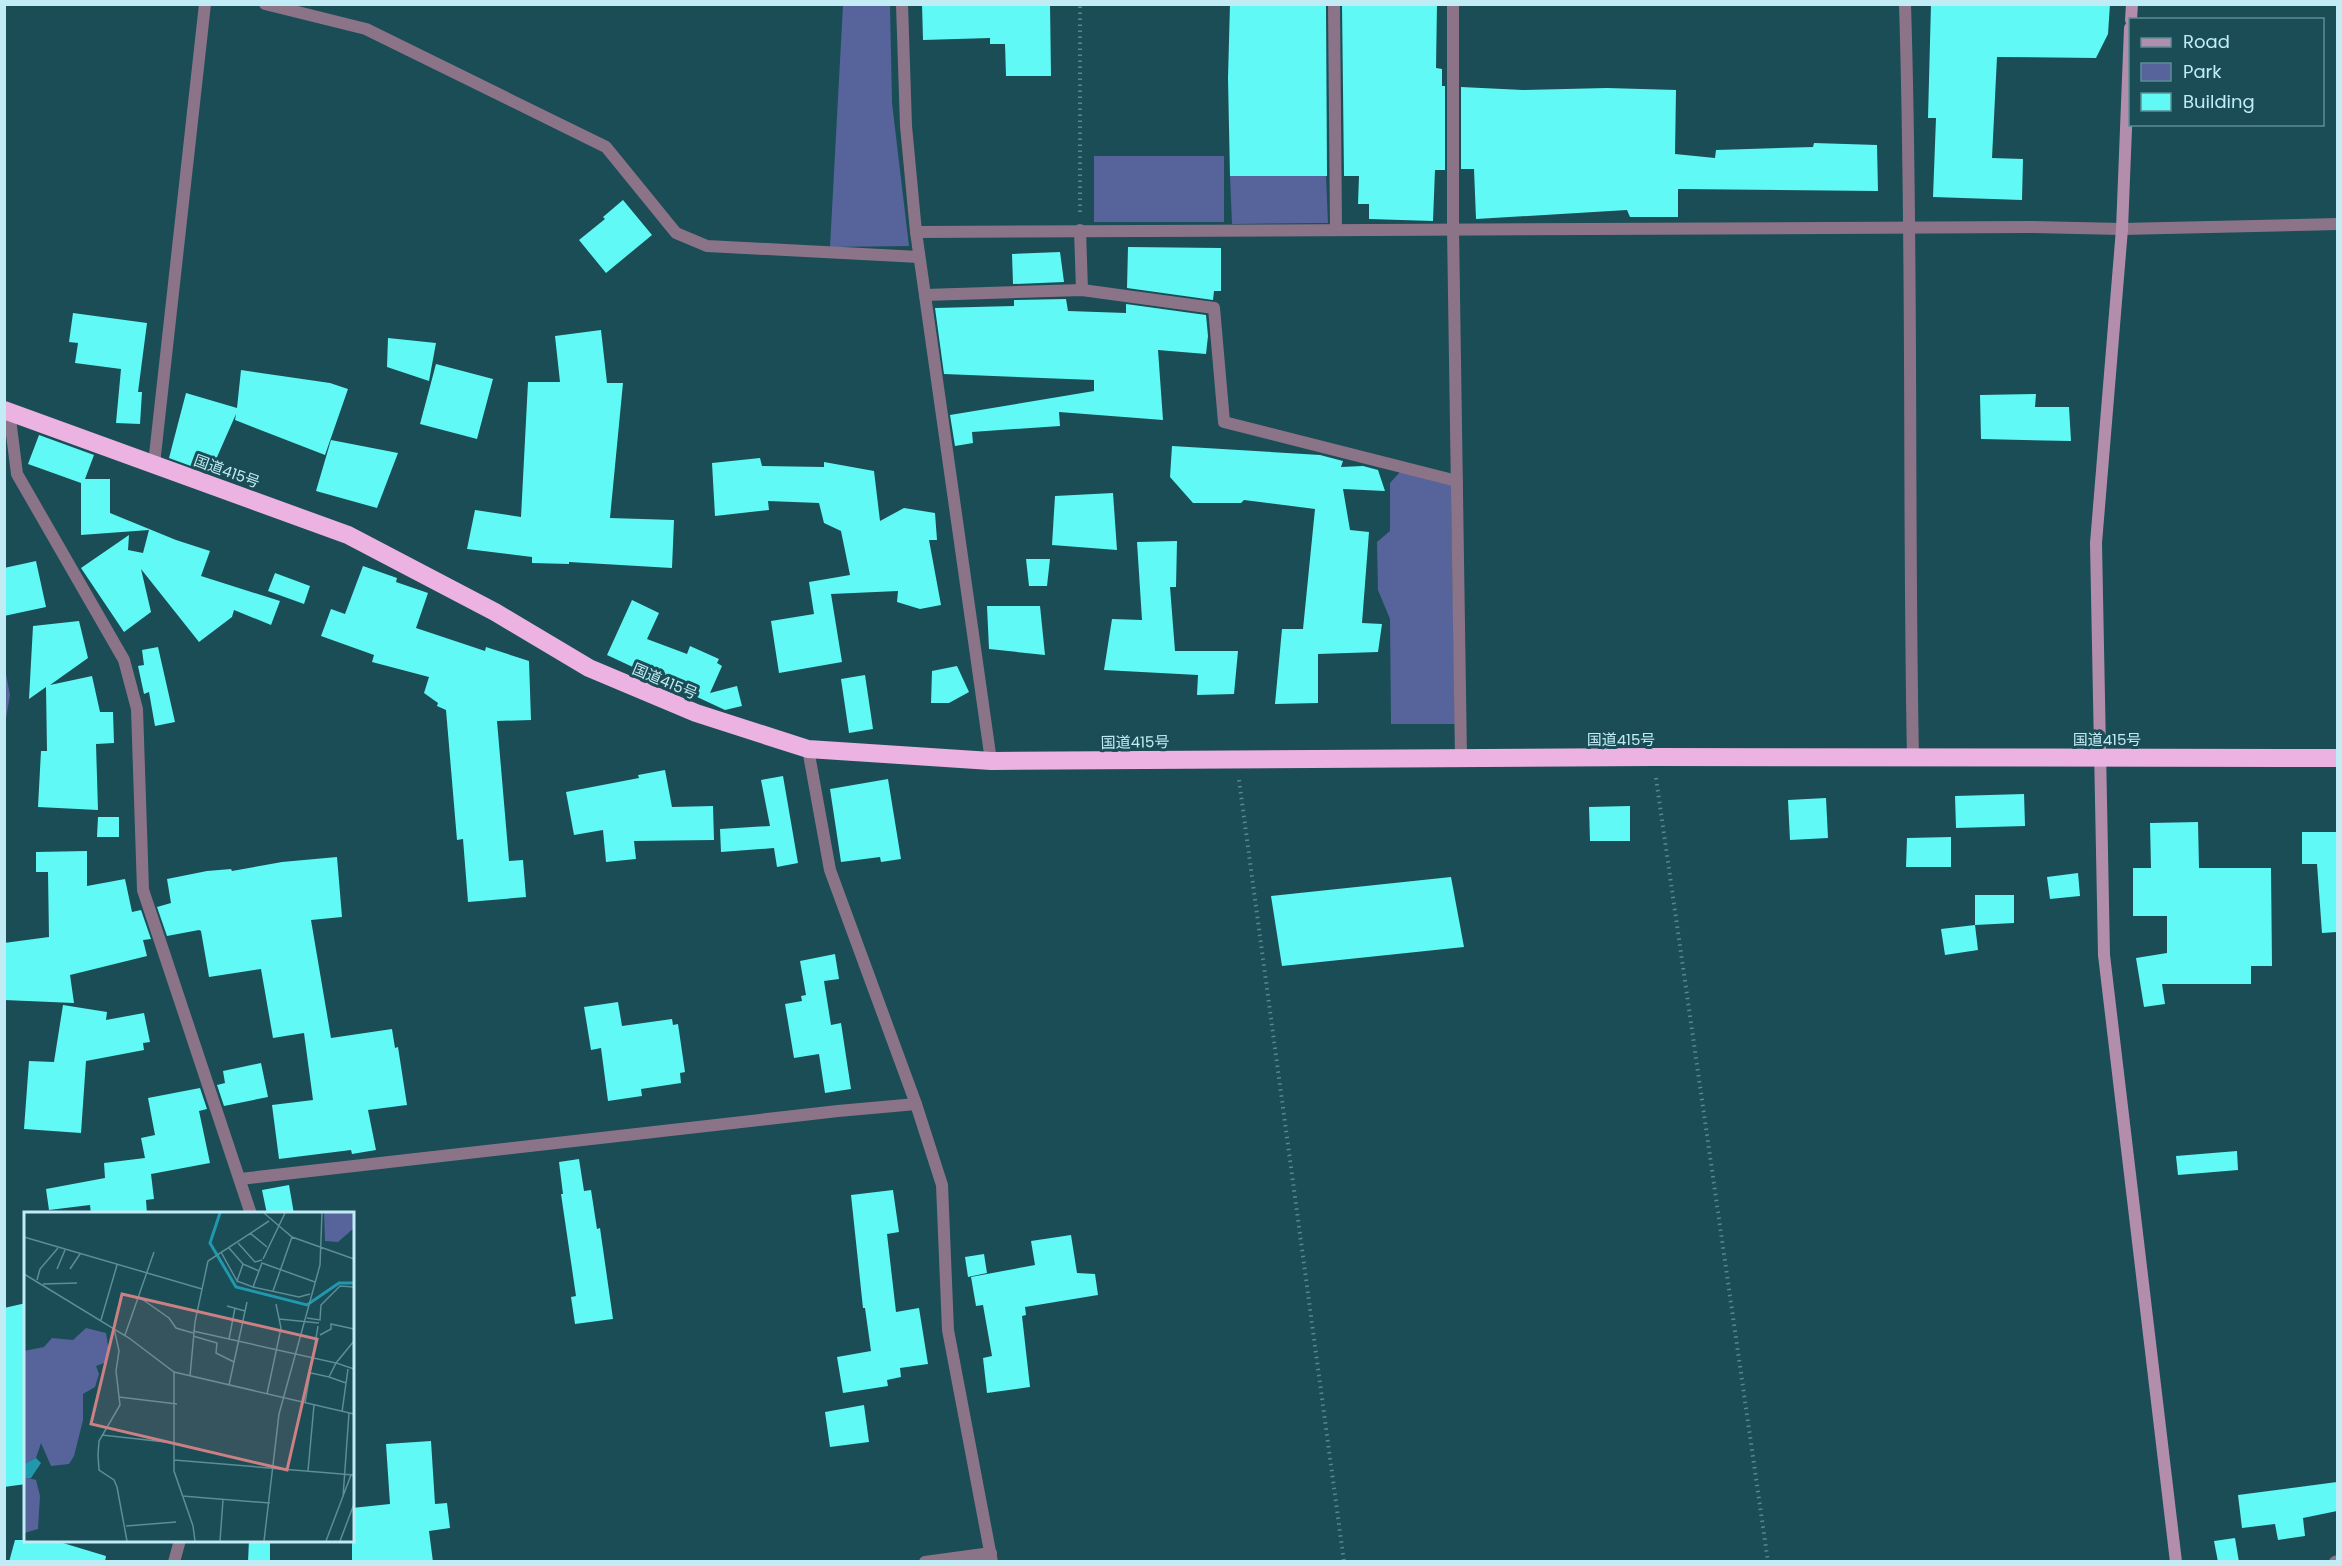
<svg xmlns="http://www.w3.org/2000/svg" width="2342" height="1566" font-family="Poppins,'Noto Sans JP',sans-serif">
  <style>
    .green { fill: #56649b }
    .building { fill: #61f9f5 }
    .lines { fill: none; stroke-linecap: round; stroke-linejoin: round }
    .path { stroke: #578790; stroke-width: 4; stroke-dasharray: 1.5 4.5; stroke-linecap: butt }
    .lane { stroke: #8c7488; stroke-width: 12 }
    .street { stroke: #8c7488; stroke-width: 12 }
    .secondary { stroke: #b38dac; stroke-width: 12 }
    .highway { stroke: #ecb2e2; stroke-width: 18 }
    .labels { text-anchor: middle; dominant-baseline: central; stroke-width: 6; stroke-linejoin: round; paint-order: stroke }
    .street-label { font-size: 15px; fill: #c1ecf5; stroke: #1a4d56 }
    .inset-river { fill: none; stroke: #2098ad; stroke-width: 3 }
    .inset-road { fill: none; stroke: #5d8d96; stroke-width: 1.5 }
    .view { fill: #cd8084; fill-opacity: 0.15; stroke: #cd8084; stroke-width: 3 }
    .inset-edge { fill: none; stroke: #c1ecf5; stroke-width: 3 }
  </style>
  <rect width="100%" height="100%" fill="#1a4d56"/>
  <!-- green -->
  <g class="green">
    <path d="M 843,5 L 890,5 L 892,103 L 909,246 L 830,247 Z"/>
    <rect x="1094" y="156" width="130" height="66"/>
    <path d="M 1230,176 L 1326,176 L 1328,223 L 1232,224 Z"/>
    <path d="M 1400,472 L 1451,484 L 1455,724 L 1391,724 L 1390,619 L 1378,590 L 1377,542 L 1390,531 L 1390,483 Z"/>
    <path d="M 5,669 L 10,695 L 5,724 L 4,669 Z"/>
  </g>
  <!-- building -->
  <g class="building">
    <path d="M 922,4 L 1050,4 L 1051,76 L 1006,76 L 1005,44 L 990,44 L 990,38 L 923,40 Z"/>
    <path d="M 1230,4 L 1326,4 L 1327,176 L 1230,176 L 1228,78 Z"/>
    <path d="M 1342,4 L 1437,4 L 1436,68 L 1442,69 L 1442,86 L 1445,86 L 1445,170 L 1435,170 L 1433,221 L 1369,219 L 1369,204 L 1358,204 L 1359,176 L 1344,176 Z"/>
    <path d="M 1931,4 L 2110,4 L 2108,34 L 2096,58 L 1997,57 L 1992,158 L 2023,159 L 2022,200 L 1933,197 L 1936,118 L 1928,118 Z"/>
    <path d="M 1461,87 L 1523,90 L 1607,88 L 1676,90 L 1675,154 L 1715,158 L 1716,150 L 1813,147 L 1814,143 L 1877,145 L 1878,191 L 1678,189 L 1678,217 L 1630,217 L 1627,210 L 1476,219 L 1474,169 L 1461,169 Z"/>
    <path d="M 623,200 L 652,235 L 606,273 L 579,240 L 605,219 L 603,217 Z"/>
    <path d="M 1128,247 L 1221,248 L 1221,291 L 1214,291 L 1213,300 L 1127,288 Z"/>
    <path d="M 1060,252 L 1064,282 L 1013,284 L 1012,254 Z"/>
    <path d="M 1066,299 L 1068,311 L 1126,313 L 1126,304 L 1206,315 L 1208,336 L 1206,354 L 1158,350 L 1163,420 L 1059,412 L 1060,426 L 972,432 L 973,443 L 955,446 L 950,415 L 1094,391 L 1094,380 L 944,374 L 935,308 L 1014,306 L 1014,300 Z"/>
    <path d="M 73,313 L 147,323 L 138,392 L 142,392 L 140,424 L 116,423 L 121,369 L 75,363 L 78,343 L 69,342 Z"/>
    <path d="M 601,330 L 607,383 L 623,383 L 610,518 L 674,520 L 672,568 L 569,562 L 569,564 L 532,563 L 532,557 L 467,549 L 475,510 L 521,517 L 528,382 L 560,382 L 555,336 Z"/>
    <path d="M 388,338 L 436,343 L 429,381 L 387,367 Z"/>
    <path d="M 436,364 L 493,379 L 477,439 L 420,424 Z"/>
    <path d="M 241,370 L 330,383 L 348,389 L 325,455 L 235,420 L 236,414 L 210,473 L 169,458 L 186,393 L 237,408 Z"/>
    <path d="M 2036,394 L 2035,407 L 2069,407 L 2071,441 L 1981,439 L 1980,395 Z"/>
    <path d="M 39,435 L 94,455 L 85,479 L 110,479 L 110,513 L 176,540 L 210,551 L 201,576 L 280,601 L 271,625 L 234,610 L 232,617 L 199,642 L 141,569 L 151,612 L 124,632 L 81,568 L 129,535 L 128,550 L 143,553 L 149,530 L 81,535 L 81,483 L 28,464 Z"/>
    <path d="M 331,440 L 398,453 L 377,508 L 316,491 Z"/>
    <path d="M 1172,446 L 1320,455 L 1343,461 L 1341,467 L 1363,466 L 1378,470 L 1385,491 L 1343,489 L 1350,530 L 1369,532 L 1362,623 L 1382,624 L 1378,652 L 1318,654 L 1318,703 L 1275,704 L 1282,629 L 1303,629 L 1315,509 L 1244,500 L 1241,503 L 1193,503 L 1170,477 Z"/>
    <path d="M 760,458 L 762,466 L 824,467 L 824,462 L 874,471 L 880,521 L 904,508 L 935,513 L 937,540 L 929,540 L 941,605 L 920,609 L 897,602 L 898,591 L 831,594 L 842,662 L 779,673 L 771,621 L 814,614 L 809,582 L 850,575 L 841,531 L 824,523 L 819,503 L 768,501 L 769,510 L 715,516 L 712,463 Z"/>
    <path d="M 1113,493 L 1117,550 L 1052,545 L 1055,496 Z"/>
    <path d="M 1177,541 L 1176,587 L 1170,587 L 1175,651 L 1238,651 L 1234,694 L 1197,695 L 1198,675 L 1104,670 L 1112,619 L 1142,620 L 1137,542 Z"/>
    <path d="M 1026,559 L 1050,559 L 1047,586 L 1029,586 Z"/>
    <path d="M 36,561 L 46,607 L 4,616 L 4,568 Z"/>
    <path d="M 363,566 L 397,578 L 396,582 L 428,593 L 416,628 L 485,651 L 486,647 L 529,661 L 531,720 L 497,721 L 509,861 L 523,860 L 526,897 L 468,902 L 463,839 L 457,840 L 446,710 L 437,706 L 438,703 L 424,693 L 429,677 L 372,662 L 374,655 L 321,636 L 331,609 L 345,614 Z"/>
    <path d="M 275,573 L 310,586 L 304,604 L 268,591 Z"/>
    <path d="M 632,600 L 659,613 L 647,639 L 687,654 L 690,646 L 719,659 L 717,663 L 722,666 L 710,693 L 737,686 L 742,706 L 725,710 L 607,655 Z"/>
    <path d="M 987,606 L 1040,606 L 1045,655 L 989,649 Z"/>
    <path d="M 79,621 L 88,658 L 50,685 L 92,676 L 100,712 L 113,712 L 114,743 L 96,744 L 98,810 L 38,807 L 41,751 L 47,751 L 46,687 L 29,699 L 33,626 Z"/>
    <path d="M 158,647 L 175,722 L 155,726 L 149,692 L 144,694 L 138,666 L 144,665 L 142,650 Z"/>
    <path d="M 957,666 L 969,692 L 949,703 L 931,703 L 932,671 Z"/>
    <path d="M 865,675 L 873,729 L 849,733 L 841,679 Z"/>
    <path d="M 665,770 L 672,807 L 713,806 L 714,840 L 634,841 L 636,859 L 606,862 L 603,830 L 574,835 L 566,792 L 639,778 L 638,775 Z"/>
    <path d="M 783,776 L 798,863 L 777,867 L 774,848 L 721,852 L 720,829 L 770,826 L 761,780 Z"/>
    <path d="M 888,779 L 901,859 L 881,862 L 880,857 L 841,862 L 830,789 Z"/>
    <path d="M 2024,794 L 2025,826 L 1956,828 L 1955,796 Z"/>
    <path d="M 1826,798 L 1828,838 L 1790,840 L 1788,800 Z"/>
    <path d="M 1630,806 L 1630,841 L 1590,841 L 1589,807 Z"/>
    <path d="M 98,817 L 119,817 L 119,837 L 97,837 Z"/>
    <path d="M 2198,822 L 2199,868 L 2271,868 L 2272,966 L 2251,966 L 2251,984 L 2162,984 L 2165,1004 L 2144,1007 L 2136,958 L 2167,953 L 2167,916 L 2133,916 L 2133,868 L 2151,868 L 2150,823 Z"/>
    <path d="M 2302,832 L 2337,832 L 2337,932 L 2322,933 L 2317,864 L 2302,864 Z"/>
    <path d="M 1951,837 L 1951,867 L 1906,867 L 1907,838 Z"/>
    <path d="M 87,851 L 87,886 L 125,879 L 132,912 L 141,910 L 151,939 L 143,940 L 147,956 L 70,975 L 74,1003 L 4,1000 L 4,943 L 49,937 L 48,872 L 36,872 L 36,852 Z"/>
    <path d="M 337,857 L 342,917 L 311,920 L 331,1038 L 392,1029 L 395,1048 L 398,1047 L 407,1105 L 368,1110 L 376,1150 L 352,1154 L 351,1150 L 279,1159 L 272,1105 L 313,1100 L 304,1033 L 273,1038 L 261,969 L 209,977 L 201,931 L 199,930 L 167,936 L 157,907 L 171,903 L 167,879 L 207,871 L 231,869 L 232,871 L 282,862 Z"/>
    <path d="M 2078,873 L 2080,896 L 2050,899 L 2047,877 Z"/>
    <path d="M 1451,877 L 1464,947 L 1282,966 L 1271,896 Z"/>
    <path d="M 1975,895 L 2014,895 L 2014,923 L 1975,925 Z"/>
    <path d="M 1975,925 L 1978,950 L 1945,955 L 1941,929 Z"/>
    <path d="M 835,954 L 839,979 L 824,981 L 831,1025 L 841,1023 L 851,1089 L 825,1093 L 819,1054 L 794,1058 L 785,1004 L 802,1001 L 801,996 L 806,995 L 800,961 Z"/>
    <path d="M 618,1002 L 622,1026 L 672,1019 L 673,1025 L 678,1024 L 685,1072 L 680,1073 L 681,1083 L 641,1089 L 642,1096 L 608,1101 L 601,1048 L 591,1050 L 584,1007 Z"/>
    <path d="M 63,1005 L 107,1012 L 106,1020 L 144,1013 L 150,1042 L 143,1043 L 144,1050 L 86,1061 L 81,1133 L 24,1129 L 29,1061 L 54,1062 Z"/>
    <path d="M 261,1063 L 268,1097 L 224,1106 L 217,1085 L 225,1083 L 223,1071 Z"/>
    <path d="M 200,1088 L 207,1109 L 199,1111 L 210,1163 L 151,1174 L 154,1199 L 146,1200 L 147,1214 L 91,1214 L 90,1205 L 49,1210 L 46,1189 L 105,1178 L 104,1163 L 145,1158 L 141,1138 L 155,1135 L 148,1098 Z"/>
    <path d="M 2237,1151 L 2238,1170 L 2178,1175 L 2176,1156 Z"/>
    <path d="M 579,1159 L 584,1191 L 591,1190 L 597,1229 L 600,1228 L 613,1319 L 575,1324 L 571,1297 L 576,1296 L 561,1194 L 563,1194 L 559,1162 Z"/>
    <path d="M 289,1185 L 294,1214 L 267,1214 L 262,1190 Z"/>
    <path d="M 893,1190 L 899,1232 L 887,1234 L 896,1312 L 919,1308 L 928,1364 L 900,1368 L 901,1377 L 887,1380 L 888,1386 L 843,1393 L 837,1357 L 871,1351 L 865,1308 L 863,1308 L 851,1195 Z"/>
    <path d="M 1071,1235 L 1077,1273 L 1095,1274 L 1098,1295 L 1025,1307 L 1026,1315 L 1022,1316 L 1030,1387 L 987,1393 L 983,1358 L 992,1356 L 983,1305 L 976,1306 L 971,1277 L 1035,1265 L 1031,1241 Z"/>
    <path d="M 984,1254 L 987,1273 L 968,1277 L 965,1257 Z"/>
    <path d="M 26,1303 L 26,1484 L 4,1487 L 4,1308 Z"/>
    <path d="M 864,1405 L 869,1442 L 830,1447 L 825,1412 Z"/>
    <path d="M 431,1441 L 435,1504 L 447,1503 L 450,1528 L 429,1531 L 433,1562 L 352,1562 L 352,1508 L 390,1504 L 386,1444 Z"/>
    <path d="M 2337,1482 L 2337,1511 L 2303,1518 L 2305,1536 L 2278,1540 L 2275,1524 L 2242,1528 L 2238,1495 Z"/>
    <path d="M 2235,1538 L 2239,1562 L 2218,1562 L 2214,1541 Z"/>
    <path d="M 15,1540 L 53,1540 L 106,1556 L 105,1562 L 9,1562 Z"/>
    <path d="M 249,1540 L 270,1540 L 270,1562 L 248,1562 Z"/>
  </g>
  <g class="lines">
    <!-- path -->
    <g class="path">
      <path d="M 1080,212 L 1080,4"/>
      <path d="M 1656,778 L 1768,1562"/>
      <path d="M 1239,780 L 1344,1562"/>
    </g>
    <!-- lane -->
    <path class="lane" d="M 1080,230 L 1082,290"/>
    <!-- street -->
    <g class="street">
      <path d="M 265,4 L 366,29 L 606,147 L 676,233 L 707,246 L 919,257"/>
      <path d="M 902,4 L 906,126 L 916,232 L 991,761"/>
      <path d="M 1334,4 L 1336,229"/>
      <path d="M 1453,4 L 1453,228 L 1461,758"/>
      <path d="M 1905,4 C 1913,256 1908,507 1913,758"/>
      <path d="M 916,232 L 2031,227 L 2122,229 L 2338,224"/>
      <path d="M 925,295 L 1082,290 L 1214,308 L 1224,422 L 1457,481"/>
      <path d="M 9,411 L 17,474 L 124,660 L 137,709 L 143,890 L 251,1214"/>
      <path d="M 154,464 L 205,4"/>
      <path d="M 808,749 L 830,870 L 916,1104 L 942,1185 L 948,1330 L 992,1562"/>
      <path d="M 240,1179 L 838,1111 L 916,1104"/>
      <path d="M 174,1562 L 180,1540"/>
      <path d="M 925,1562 L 991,1553"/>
      <path d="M 2335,1562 L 2338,1561"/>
    </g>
    <!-- secondary -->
    <g class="secondary">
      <path d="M 2131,20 L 2132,4"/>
      <path d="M 2130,28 L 2122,229 L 2096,543 L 2104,955 L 2176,1562"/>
    </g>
    <!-- highway -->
    <path class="highway" d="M 4,410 L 348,535 L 495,612 L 589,668 L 696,713 L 808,749 L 991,761 L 1653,757 L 2338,758"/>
  </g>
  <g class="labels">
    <!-- street labels -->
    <g class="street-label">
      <text transform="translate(227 471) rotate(20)">国道415号</text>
      <text transform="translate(665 681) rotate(23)">国道415号</text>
      <text x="1621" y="739">国道415号</text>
      <text x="2107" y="739">国道415号</text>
      <text transform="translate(1135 742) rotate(-1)">国道415号</text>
    </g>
  </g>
  <!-- overview -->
  <g transform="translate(24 1212)">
    <rect width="330" height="330" fill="#1a4d56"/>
    <path d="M 300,1 L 330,1 L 330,16 L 314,30 L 301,29 ZM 62,116 L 82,121 L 85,140 L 80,151 L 72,154 L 75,162 L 71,175 L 59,182 L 59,208 L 50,244 L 45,252 L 27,254 L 17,231 L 12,246 L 0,252 L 0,139 L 20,135 L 28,126 L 49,128 ZM 1,265 L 12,268 L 16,284 L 14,317 L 0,321 Z" fill="#56649b"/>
    <path d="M 12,246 L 17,251 L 7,266 L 0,266 L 0,252 Z" fill="#2098ad"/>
    <path class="inset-river" d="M 196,1 L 186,31 L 212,75 L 283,93 L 315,71 L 330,71"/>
    <path class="inset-road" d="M 240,1 L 268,25 L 330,47M 226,21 L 243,35M 0,25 L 178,77M 214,31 L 231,50 L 238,48M 205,36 L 219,52M 197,40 L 213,69 L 219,52 L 235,59 L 229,75 L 213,69M 239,47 L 261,1M 33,57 L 41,38M 46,57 L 56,42M 235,59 L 238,51 L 291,70M 0,62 L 105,126 L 150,160 L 330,202M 13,68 L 16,57 L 34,36M 19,72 L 53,71M 229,75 L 275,85 L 286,82M 249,79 L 268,25M 115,85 L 145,106 L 152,116 L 169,121M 203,94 L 221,99M 283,106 L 296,108 L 297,93 L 316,74 L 330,75M 255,107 L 295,111M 77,108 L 93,53M 90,116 L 95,139 L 92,159 L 96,193 L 75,229 L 74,243 L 75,258 L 90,268 L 93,275 L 103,329M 169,119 L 312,151 L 305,165 L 287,161M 101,123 L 130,40M 296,123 L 307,117 L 307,112 L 330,117M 169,124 L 193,131 L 192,141 L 210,150M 205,127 L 211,96M 330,129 L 312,151 L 330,157M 150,160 L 150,259 L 169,314 L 171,329M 166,164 L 171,110 L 184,49 L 245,9M 305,165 L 322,171M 205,173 L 223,90M 243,182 L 257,116 L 252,92M 95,185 L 153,192M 281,191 L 294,114M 318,200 L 324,157M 78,223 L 150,231M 150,248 L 330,263M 284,259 L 290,193M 158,284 L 246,291M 319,285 L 325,201M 102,314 L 152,310M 196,329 L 199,288M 240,329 L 255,202 L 296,53 L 298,1M 302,329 L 327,263M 316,329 L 330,292"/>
    <path class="view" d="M 98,82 L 293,127 L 263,258 L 67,212 Z"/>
    <rect width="330" height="330" class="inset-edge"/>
  </g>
  <!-- border -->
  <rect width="2342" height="1566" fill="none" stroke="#c1ecf5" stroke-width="12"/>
  <!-- legend -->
  <rect x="2129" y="18" width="195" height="108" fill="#1a4d56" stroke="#5d8d96" stroke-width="1.5"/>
  <rect x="2141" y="38" width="30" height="9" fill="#b38dac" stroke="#5d8d96" stroke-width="1.5"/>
  <text x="2183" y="48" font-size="18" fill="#c1ecf5">Road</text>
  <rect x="2141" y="63" width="30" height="18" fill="#56649b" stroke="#5d8d96" stroke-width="1.5"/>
  <text x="2183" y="78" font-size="18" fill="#c1ecf5">Park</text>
  <rect x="2141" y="93" width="30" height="18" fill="#61f9f5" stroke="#5d8d96" stroke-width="1.5"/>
  <text x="2183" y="108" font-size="18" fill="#c1ecf5">Building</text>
</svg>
